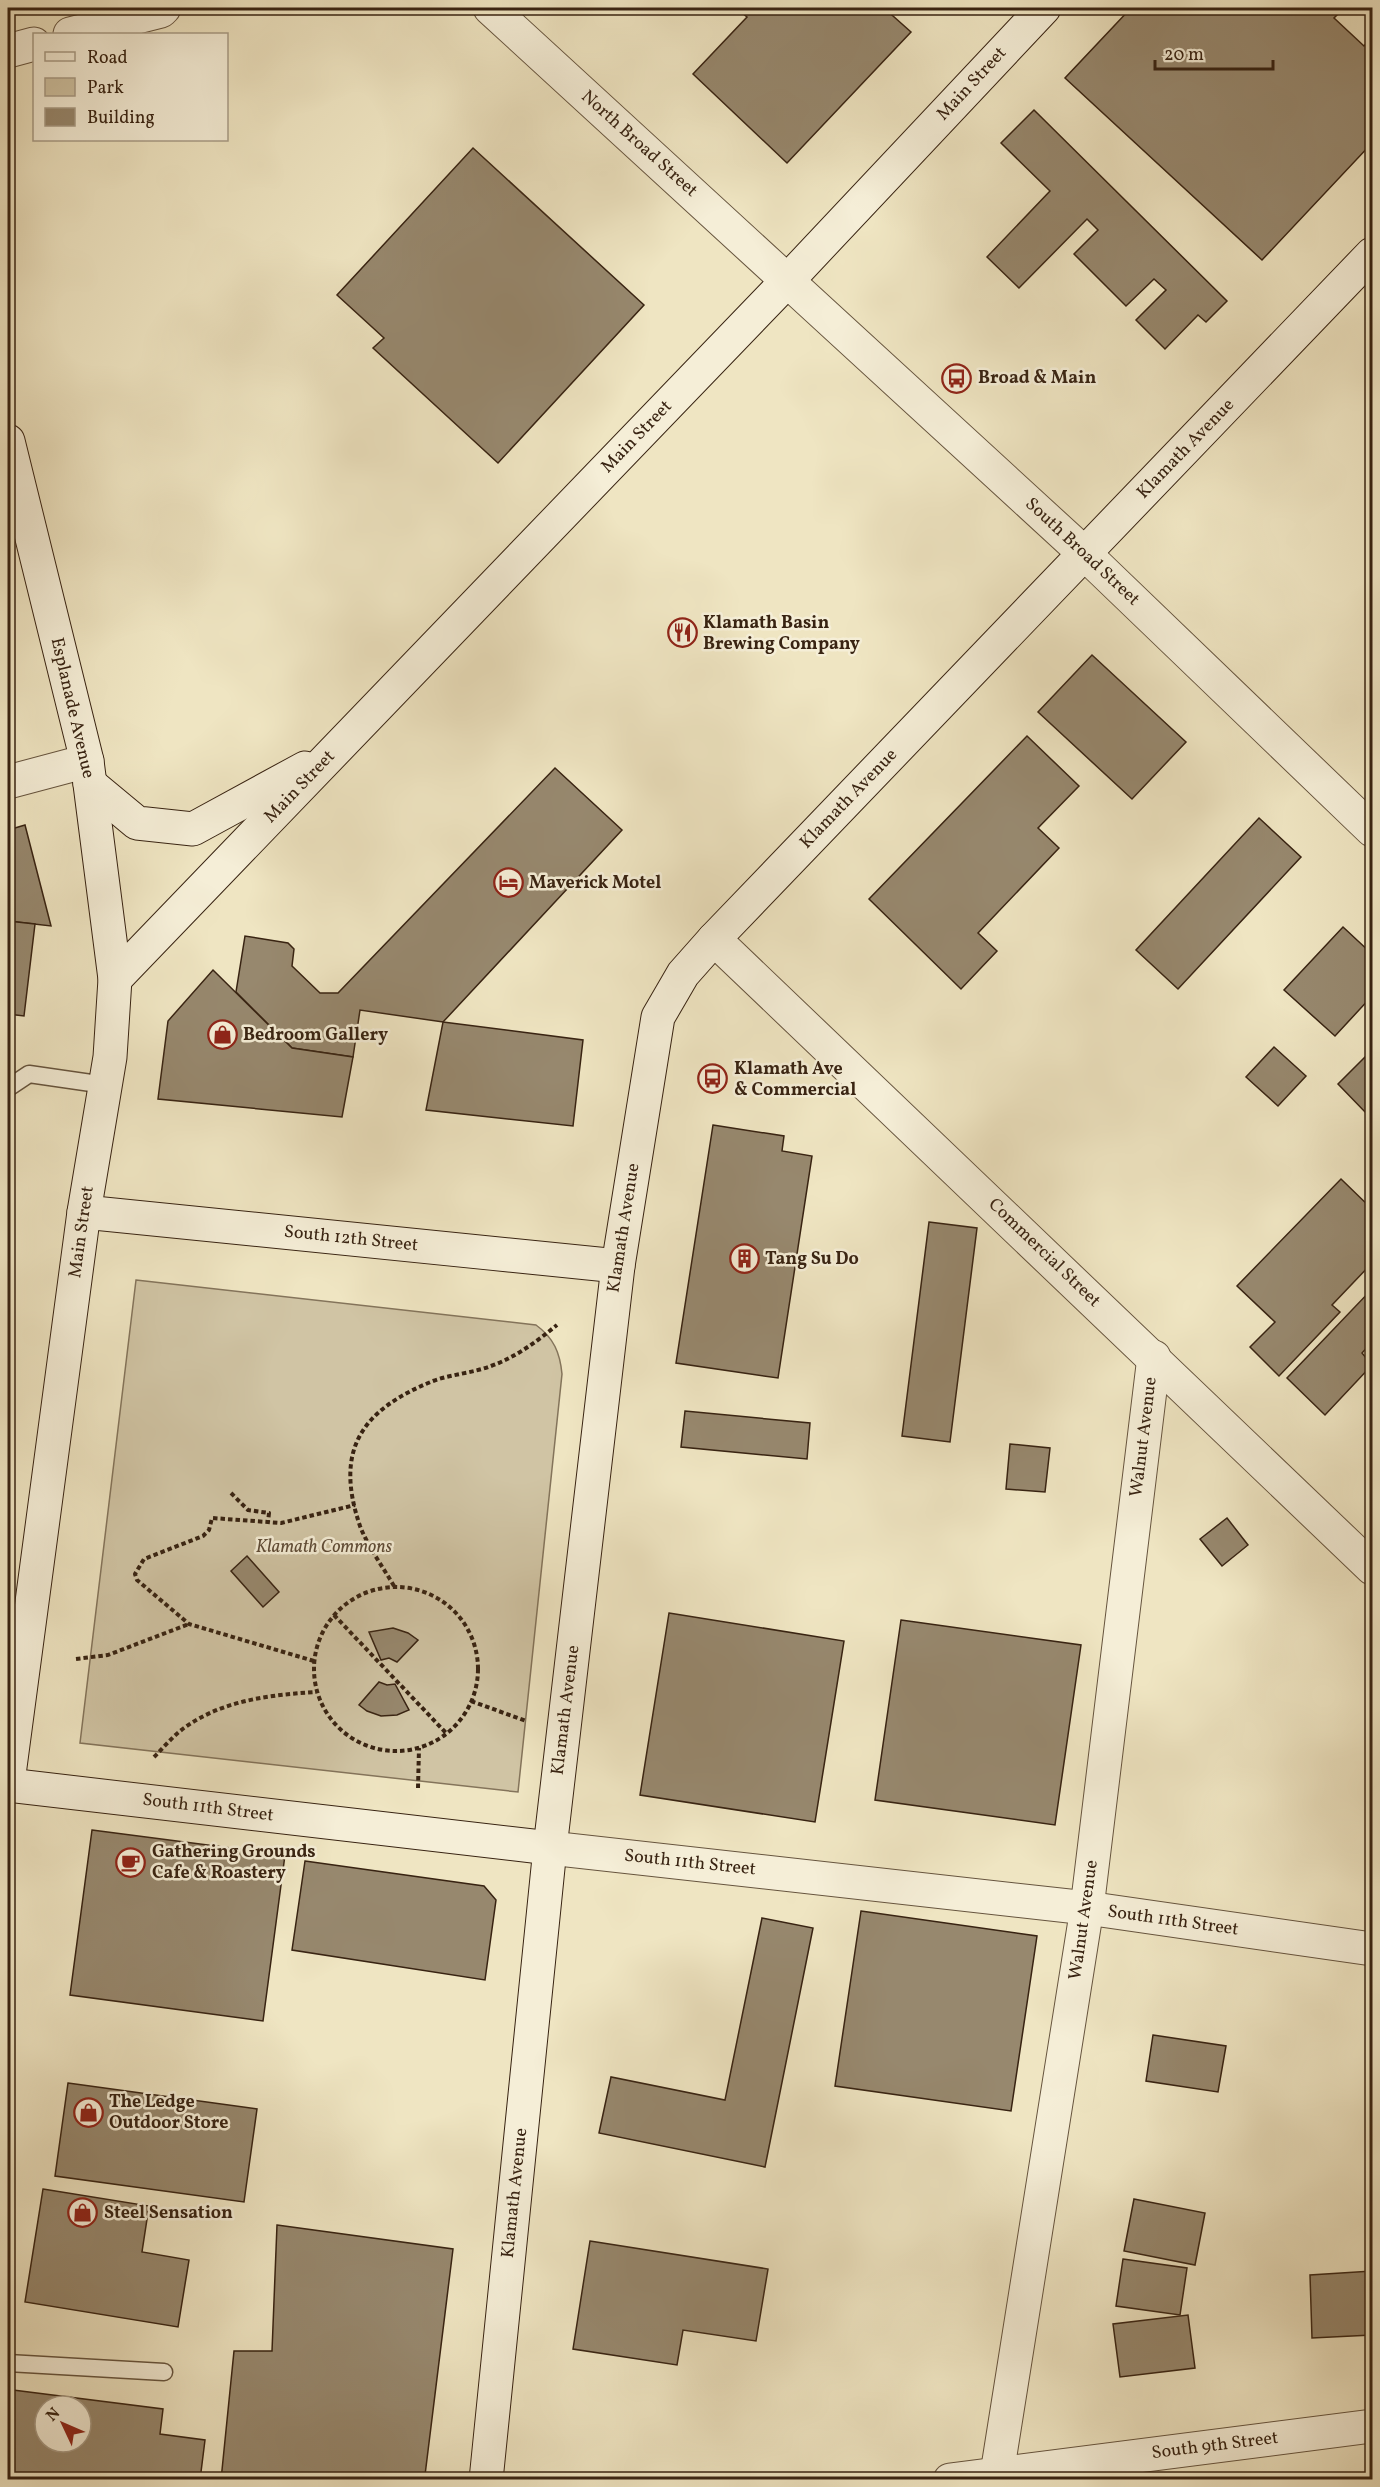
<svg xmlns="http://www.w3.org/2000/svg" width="1380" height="2487" font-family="Vollkorn,serif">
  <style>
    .green { fill: #d0c4a4; stroke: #84745b; stroke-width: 1.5 }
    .building { fill: #97886e; stroke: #382312; stroke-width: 1.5; fill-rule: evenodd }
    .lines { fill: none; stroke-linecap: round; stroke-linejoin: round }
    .lane-casing { stroke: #66543e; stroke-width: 19 }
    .street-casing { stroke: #66543e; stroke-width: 35 }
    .secondary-casing { stroke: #382312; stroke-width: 35 }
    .path { stroke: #382312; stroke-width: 4; stroke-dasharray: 4.5 3; stroke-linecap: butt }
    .lane { stroke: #f5eed7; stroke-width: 16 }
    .street { stroke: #f5eed7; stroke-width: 33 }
    .secondary { stroke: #f5eed7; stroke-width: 33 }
    .labels { text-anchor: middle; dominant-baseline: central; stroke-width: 5; stroke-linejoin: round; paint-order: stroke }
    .street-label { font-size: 18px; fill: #382312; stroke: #f5eed7 }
    .poi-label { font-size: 18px; font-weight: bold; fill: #382312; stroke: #f5eed7; text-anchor: start }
    .park-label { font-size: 18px; font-style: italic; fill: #5e4b36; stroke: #f5eed7 }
  </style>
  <rect width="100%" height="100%" fill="#efe5c2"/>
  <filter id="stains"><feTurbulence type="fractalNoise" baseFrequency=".00333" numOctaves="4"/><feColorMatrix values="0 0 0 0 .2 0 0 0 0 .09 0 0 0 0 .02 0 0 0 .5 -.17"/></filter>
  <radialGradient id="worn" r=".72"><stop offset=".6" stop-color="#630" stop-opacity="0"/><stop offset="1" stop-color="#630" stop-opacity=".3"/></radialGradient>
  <!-- green -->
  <path class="green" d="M 136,1280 L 536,1325 C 554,1338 560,1353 562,1374 L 518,1792 L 80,1743 Z"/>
  <!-- building -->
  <g class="building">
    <path d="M 736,8 L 884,8 L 911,32 L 787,163 L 693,74 L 747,17 Z"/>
    <path d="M 1131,8 L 1344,8 L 1334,18 L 1364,46 L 1372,37 L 1372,143 L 1262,260 L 1065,78 Z"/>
    <path d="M 1034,110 L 1227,301 L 1206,322 L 1198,315 L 1165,349 L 1136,320 L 1166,290 L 1154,279 L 1126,306 L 1074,254 L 1098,230 L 1087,219 L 1019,288 L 987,257 L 1050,191 L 1001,143 Z"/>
    <path d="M 473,148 L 644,305 L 498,463 L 373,348 L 384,338 L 337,295 Z"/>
    <path d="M 1092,655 L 1186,742 L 1132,799 L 1038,712 Z"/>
    <path d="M 1027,736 L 1079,786 L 1038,828 L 1059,848 L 978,933 L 997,951 L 961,989 L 869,899 Z"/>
    <path d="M 555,768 L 622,830 L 443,1022 L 360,1010 L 353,1057 L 292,1048 L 236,992 L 245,936 L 288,943 L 294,949 L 292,966 L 320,993 L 338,993 Z"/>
    <path d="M 1259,818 L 1301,857 L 1178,989 L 1136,950 Z"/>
    <path d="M 25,825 L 51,926 L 8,921 L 8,830 Z"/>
    <path d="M 8,921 L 35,924 L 24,1016 L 8,1014 Z"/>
    <path d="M 1343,927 L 1372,954 L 1372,996 L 1335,1036 L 1284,990 Z"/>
    <path d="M 213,970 L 292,1048 L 353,1057 L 342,1117 L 158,1099 L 168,1021 Z"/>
    <path d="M 443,1022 L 583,1040 L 573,1126 L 426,1110 Z"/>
    <path d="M 1274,1047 L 1306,1076 L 1278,1106 L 1246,1077 Z"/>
    <path d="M 1372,1050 L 1372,1109 L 1367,1114 L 1338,1084 Z"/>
    <path d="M 713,1125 L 784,1136 L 782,1151 L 812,1156 L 778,1378 L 676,1363 Z"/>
    <path d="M 1341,1179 L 1372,1209 L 1372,1263 L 1332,1305 L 1340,1312 L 1279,1376 L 1250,1347 L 1275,1322 L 1237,1286 Z"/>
    <path d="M 929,1222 L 977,1228 L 950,1442 L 902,1436 Z"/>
    <path d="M 1372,1289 L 1372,1342 L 1362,1353 L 1372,1365 L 1325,1415 L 1287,1378 Z"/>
    <path d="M 685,1411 L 810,1423 L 807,1459 L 681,1447 Z"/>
    <path d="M 1010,1444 L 1050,1448 L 1045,1492 L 1006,1489 Z"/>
    <path d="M 1227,1518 L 1248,1545 L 1222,1566 L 1200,1539 Z"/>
    <path d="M 247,1556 L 279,1592 L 263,1607 L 231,1571 Z"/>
    <path d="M 669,1613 L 844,1641 L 815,1822 L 640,1795 Z"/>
    <path d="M 901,1620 L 1081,1645 L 1055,1825 L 875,1800 Z"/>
    <path d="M 393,1628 L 408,1633 L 418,1640 L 397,1662 L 389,1658 L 381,1660 L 369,1632 Z"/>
    <path d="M 379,1682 L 387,1685 L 395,1684 L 409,1710 L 397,1715 L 381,1716 L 367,1711 L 359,1705 Z"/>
    <path d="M 92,1830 L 285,1855 L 263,2021 L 70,1995 Z"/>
    <path d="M 305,1861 L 484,1886 L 496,1900 L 485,1980 L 292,1950 Z"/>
    <path d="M 861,1911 L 1037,1936 L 1011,2111 L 835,2086 Z"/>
    <path d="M 762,1918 L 813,1928 L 765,2167 L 599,2133 L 611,2077 L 725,2100 Z"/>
    <path d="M 1153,2035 L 1226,2046 L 1218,2092 L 1146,2081 Z"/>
    <path d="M 68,2083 L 257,2109 L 244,2202 L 55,2176 Z"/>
    <path d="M 43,2189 L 149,2206 L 142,2252 L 189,2260 L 178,2327 L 25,2302 Z"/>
    <path d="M 1134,2199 L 1205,2213 L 1195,2265 L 1124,2251 Z"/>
    <path d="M 277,2225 L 453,2249 L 425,2475 L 386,2480 L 221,2480 L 234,2351 L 272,2351 Z"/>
    <path d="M 590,2241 L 768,2269 L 756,2341 L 683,2330 L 677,2365 L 573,2349 Z"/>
    <path d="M 1123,2259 L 1187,2268 L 1180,2315 L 1116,2306 Z"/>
    <path d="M 1372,2271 L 1372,2335 L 1312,2338 L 1310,2275 Z"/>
    <path d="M 1188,2315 L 1195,2368 L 1120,2377 L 1113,2324 Z"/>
    <path d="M 13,2390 L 163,2409 L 160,2434 L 205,2440 L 200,2480 L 8,2480 L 8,2432 ZM 45,2406 L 81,2406 L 81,2442 L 45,2442 Z"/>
  </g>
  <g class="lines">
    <defs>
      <g id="lane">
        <path d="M 8,1088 L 29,1074 L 105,1085"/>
        <path d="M 8,2363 L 164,2372"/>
      </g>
      <g id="street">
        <path d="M 490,8 L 1085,554 L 1372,830"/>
        <path d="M 70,34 L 161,11 L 164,8"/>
        <path d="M 8,51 L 34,44"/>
        <path d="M 8,782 L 87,761"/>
        <path d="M 714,939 L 1372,1568"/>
        <path d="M 550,1848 L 1087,1908 L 1372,1949"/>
        <path d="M 950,2480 L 1372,2426"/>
        <path d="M 996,2480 L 1087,1908 L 1154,1357"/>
      </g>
      <g id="secondary">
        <path d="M 8,441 L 87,761 L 115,979 L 110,1057 L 84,1212 L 8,1782"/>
        <path d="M 90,784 L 137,823 L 193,829 L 305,768"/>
        <path d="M 115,979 L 788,280 L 1044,8"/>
        <path d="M 84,1212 L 618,1266"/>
        <path d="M 8,1785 L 550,1848"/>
        <path d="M 486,2480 L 550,1848 L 618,1266 L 658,1017 L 683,974 L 714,939 L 1372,254"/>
      </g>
    </defs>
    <!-- lane casing -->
    <use href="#lane" class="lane-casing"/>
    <!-- street casing -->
    <use href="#street" class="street-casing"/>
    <!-- secondary casing -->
    <use href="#secondary" class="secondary-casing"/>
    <!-- path -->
    <g class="path">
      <path d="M 231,1493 L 248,1510 L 269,1513 L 268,1522"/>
      <path d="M 394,1586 C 383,1567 368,1547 360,1526 C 334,1450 361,1410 433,1381 C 452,1374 473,1373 491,1366 C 516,1357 536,1342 557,1325"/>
      <circle cx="396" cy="1669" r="82"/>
      <path d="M 334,1615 L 446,1733"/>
      <path d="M 76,1659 L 108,1655 L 189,1624"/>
      <path d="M 314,1661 L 189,1624 L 137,1580 L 135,1574 L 144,1559 L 203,1536 L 209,1530 L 212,1518 L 281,1523 L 355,1505"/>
      <path d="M 471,1701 L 526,1721"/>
      <path d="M 154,1757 C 164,1747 173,1736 184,1728 C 223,1700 270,1695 316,1692"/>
      <path d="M 418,1788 L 419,1748"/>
    </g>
    <!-- lane -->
    <use href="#lane" class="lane"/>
    <!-- street -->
    <use href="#street" class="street"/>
    <!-- secondary -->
    <use href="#secondary" class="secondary"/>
  </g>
  <!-- icons -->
  <defs>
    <symbol id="bus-ring" viewBox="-11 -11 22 22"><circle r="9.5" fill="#f5eed7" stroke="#8f2418" stroke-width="1.5"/><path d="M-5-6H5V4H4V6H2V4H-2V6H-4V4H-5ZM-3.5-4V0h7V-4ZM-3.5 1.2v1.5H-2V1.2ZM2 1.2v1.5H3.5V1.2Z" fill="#8f2418"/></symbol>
    <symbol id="restaurant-ring" viewBox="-11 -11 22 22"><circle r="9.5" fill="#f5eed7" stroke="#8f2418" stroke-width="1.5"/><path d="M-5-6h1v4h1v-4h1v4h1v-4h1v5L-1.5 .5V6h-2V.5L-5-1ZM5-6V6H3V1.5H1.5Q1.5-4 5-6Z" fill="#8f2418"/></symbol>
    <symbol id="hotel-ring" viewBox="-11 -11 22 22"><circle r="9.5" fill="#f5eed7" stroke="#8f2418" stroke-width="1.5"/><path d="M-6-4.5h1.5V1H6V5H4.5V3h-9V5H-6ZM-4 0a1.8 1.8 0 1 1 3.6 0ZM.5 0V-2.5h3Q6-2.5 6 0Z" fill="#8f2418"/></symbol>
    <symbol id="shop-ring" viewBox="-11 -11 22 22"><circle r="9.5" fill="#f5eed7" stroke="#8f2418" stroke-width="1.5"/><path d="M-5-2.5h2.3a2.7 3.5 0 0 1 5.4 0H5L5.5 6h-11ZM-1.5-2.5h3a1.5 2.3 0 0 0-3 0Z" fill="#8f2418"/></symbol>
    <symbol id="building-ring" viewBox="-11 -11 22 22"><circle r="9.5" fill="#f5eed7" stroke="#8f2418" stroke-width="1.5"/><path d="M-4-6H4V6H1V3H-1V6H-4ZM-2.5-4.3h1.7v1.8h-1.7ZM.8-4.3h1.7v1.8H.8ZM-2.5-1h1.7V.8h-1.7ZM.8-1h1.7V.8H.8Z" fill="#8f2418"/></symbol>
    <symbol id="cafe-ring" viewBox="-11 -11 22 22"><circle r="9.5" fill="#f5eed7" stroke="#8f2418" stroke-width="1.5"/><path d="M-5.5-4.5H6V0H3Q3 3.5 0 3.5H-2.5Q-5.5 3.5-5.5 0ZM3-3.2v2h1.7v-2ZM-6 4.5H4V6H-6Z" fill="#8f2418"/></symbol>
  </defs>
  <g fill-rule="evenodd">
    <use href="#bus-ring" x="940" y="362" width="33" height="33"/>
    <use href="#restaurant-ring" x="666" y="616" width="33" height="33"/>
    <use href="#hotel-ring" x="492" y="866" width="33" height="33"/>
    <use href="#shop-ring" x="206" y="1018" width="33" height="33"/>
    <use href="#bus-ring" x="696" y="1062" width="33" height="33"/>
    <use href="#building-ring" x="728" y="1242" width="33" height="33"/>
    <use href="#cafe-ring" x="114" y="1846" width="33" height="33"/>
    <use href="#shop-ring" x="72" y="2096" width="33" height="33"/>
    <use href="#shop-ring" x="66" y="2196" width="33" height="33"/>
  </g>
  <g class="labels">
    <!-- street labels -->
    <g class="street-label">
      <text transform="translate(972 84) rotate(-47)">Main Street</text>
      <text transform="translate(639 144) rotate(42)">North Broad Street</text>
      <text transform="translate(637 437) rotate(-46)">Main Street</text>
      <text transform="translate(1186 449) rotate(-46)">Klamath Avenue</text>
      <text transform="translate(1082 552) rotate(43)">South Broad Street</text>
      <text transform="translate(72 708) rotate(77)">Esplanade Avenue</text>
      <text transform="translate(300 787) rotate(-46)">Main Street</text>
      <text transform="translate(849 799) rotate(-46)">Klamath Avenue</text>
      <text transform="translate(624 1228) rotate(-81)">Klamath Avenue</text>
      <text transform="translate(82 1232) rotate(-82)">Main Street</text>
      <text transform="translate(351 1239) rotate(6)">South 12th Street</text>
      <text transform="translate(1044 1253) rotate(44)">Commercial Street</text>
      <text transform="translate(1144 1437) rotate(-83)">Walnut Avenue</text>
      <text transform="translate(566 1710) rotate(-83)">Klamath Avenue</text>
      <text transform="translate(208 1808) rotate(7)">South 11th Street</text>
      <text transform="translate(690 1863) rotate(6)">South 11th Street</text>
      <text transform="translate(1084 1920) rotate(-82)">Walnut Avenue</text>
      <text transform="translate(1173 1921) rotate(8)">South 11th Street</text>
      <text transform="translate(515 2193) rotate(-84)">Klamath Avenue</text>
      <text transform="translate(1215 2446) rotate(-7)">South 9th Street</text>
    </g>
    <!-- poi labels -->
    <g class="poi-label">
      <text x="978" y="378">Broad &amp; Main</text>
      <text x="703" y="623">Klamath Basin<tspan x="703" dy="21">Brewing Company</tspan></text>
      <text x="529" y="883">Maverick Motel</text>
      <text x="243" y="1035">Bedroom Gallery</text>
      <text x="734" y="1069">Klamath Ave<tspan x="734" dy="21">&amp; Commercial</tspan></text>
      <text x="765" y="1259">Tang Su Do</text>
      <text x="152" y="1852">Gathering Grounds<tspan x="152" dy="21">Cafe &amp; Roastery</tspan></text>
      <text x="109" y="2102">The Ledge<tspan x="109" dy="21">Outdoor Store</tspan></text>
      <text x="104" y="2213">Steel Sensation</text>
    </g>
    <!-- park labels -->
    <g class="park-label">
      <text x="324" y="1547">Klamath Commons</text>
    </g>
  </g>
  <!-- margin -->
  <rect width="1380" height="2487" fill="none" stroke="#efe5c2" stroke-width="30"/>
  <rect x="9" y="9" width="1362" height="2469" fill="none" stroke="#382312" stroke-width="3"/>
  <rect x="15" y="15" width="1350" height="2457" fill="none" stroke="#382312" stroke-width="1.5"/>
  <!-- legend -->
  <rect x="33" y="33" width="195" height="108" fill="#f5eed7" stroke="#a99d88" stroke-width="1.5"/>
  <rect x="45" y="52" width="30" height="9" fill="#f5eed7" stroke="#a99d88" stroke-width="1.5"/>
  <text x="87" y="63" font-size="18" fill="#382312">Road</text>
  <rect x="45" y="78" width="30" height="18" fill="#d0c4a4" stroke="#a99d88" stroke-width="1.5"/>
  <text x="87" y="93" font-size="18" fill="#382312">Park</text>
  <rect x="45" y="108" width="30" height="18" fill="#97886e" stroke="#a99d88" stroke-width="1.5"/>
  <text x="87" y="123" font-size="18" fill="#382312">Building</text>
  <!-- north arrow -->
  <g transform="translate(63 2424) rotate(314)"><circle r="28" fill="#f5eed7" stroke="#a99d88" stroke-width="1.5"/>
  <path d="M0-4.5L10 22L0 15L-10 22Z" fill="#8f2418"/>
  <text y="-9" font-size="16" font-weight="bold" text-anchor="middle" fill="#382312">N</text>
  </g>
  <!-- scale -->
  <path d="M1155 60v9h118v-9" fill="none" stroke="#382312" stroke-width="3"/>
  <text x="1164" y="60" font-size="18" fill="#382312" stroke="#f5eed7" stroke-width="4.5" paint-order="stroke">20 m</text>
  <rect width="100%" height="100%" filter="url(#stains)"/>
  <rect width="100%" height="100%" fill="url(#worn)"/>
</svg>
